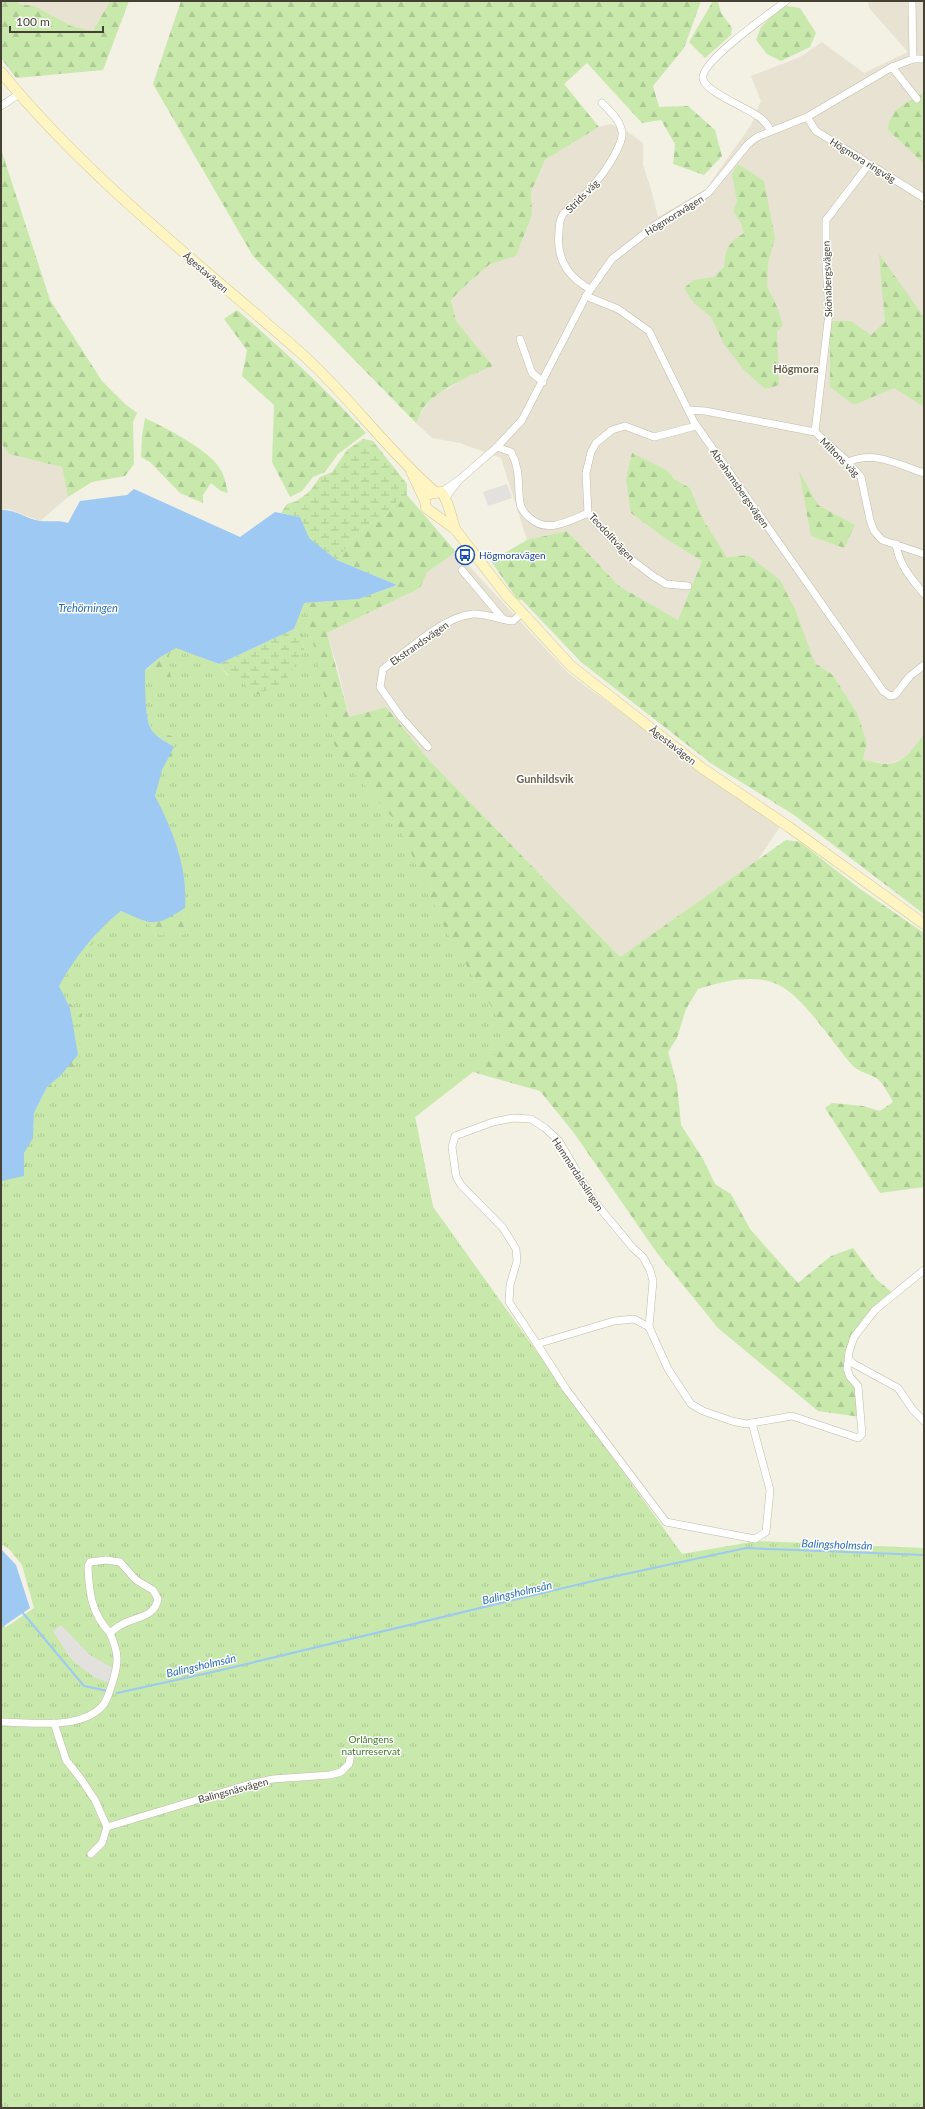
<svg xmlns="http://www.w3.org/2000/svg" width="925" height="2109" font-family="Lato,sans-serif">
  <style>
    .residential { fill: #e7e2d2 }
    .forest { fill: url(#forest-firs) }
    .wetland { fill: url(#wetland-marsh) }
    .park { fill: url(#park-tufts) }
    .parking { fill: #e3e1dd }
    .water { fill: #9dc9f3 }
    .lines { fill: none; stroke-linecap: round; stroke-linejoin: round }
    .stream { stroke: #9dc9f3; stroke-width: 2 }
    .minor-casing { stroke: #c1bba9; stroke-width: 8 }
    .secondary-casing { stroke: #d5c892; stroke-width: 11 }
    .minor { stroke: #fff; stroke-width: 7 }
    .secondary { stroke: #fff5c2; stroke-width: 10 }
    .labels { text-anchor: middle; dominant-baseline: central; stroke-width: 3; stroke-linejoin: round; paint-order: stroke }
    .street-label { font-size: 10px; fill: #454034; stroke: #fff }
    .transit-label { font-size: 10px; fill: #164399; stroke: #fff; text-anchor: start }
    .park-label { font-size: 10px; fill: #3e7925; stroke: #fff }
    .neighbourhood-label { font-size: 11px; font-weight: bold; fill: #685f4b; stroke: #fff }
    .water-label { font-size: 11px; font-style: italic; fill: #296fb5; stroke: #fff }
  </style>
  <defs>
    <pattern id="forest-firs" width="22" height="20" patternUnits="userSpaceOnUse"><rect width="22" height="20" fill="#c8e9ab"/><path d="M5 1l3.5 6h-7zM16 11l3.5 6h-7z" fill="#adc994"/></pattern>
    <pattern id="wetland-marsh" width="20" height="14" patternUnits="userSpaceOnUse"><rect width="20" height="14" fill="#c8e9ab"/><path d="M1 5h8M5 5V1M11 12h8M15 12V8" fill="none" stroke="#adc994"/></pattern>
    <pattern id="park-tufts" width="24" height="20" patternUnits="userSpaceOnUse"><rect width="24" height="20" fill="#c8e9ab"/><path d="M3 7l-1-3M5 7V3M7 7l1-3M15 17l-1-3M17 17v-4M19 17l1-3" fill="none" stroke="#adc994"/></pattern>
  </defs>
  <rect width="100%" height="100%" fill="#f3f0e4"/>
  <!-- residential -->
  <g class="residential">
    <path d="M 17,1 L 110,1 L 93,31 L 71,26 L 35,6 L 19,4 Z"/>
    <path d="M 868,1 L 924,1 L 924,92 L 888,130 L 924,164 L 924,733 L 914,748 L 902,759 L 889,764 L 863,760 L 867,742 L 857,713 L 833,675 L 815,663 L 807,643 L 748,555 L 727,557 L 704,521 L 690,488 L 674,479 L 668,471 L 631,513 L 666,539 L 702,561 L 678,620 L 619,586 L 567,531 L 527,540 L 501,458 L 460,443 L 432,438 L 416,423 L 424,408 L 436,395 L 453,386 L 462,379 L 493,366 L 456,321 L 451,300 L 468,283 L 490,264 L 516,256 L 532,215 L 531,192 L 545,160 L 599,127 L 610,124 L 628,132 L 643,143 L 643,165 L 651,189 L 658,217 L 706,189 L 751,125 L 761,101 L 751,76 L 800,57 L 822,42 L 864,73 L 908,52 L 869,8 Z"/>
    <path d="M 1,443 L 9,454 L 62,467 L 68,497 L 40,521 L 9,509 L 1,510 Z"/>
    <path d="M 456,552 L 569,674 L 780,827 L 757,861 L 620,957 L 430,761 L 386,707 L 349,717 L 338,669 L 327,633 L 420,588 L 426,572 Z"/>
  </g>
  <!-- forest -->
  <g class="forest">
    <path d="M 1,1 L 17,1 L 19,4 L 35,6 L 71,26 L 93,31 L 110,1 L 129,1 L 103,70 L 16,78 L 1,58 Z"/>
    <path d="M 181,1 L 701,1 L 684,48 L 653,86 L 659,107 L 688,106 L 715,130 L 722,156 L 704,175 L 673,164 L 675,144 L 661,120 L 642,123 L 587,63 L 564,84 L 599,127 L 545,160 L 531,192 L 532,215 L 516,256 L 490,264 L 468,283 L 451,300 L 456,321 L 493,366 C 471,375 439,389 424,407 C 421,411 419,418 416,423 L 253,256 L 153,84 Z"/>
    <path d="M 713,1 L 718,1 L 721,13 L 732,28 L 731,35 L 705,58 L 689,42 Z"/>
    <path d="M 782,5 L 800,8 L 816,33 L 810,47 L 781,61 L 767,54 L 756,40 L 761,27 Z"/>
    <path d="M 924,92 L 924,164 L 888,130 C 891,106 906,105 924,92 Z"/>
    <path d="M 1,149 L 50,300 L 102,381 L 125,404 L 137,413 L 133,422 L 134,464 L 125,476 L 92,482 L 68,497 L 62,467 L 9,454 L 1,443 Z"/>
    <path d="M 738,164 L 764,181 L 775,238 L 768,263 L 767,286 L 777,307 L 783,325 L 777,332 L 779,385 L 765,389 L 744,370 L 724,344 L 711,317 L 693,302 L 684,288 L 694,280 L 714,277 L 724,267 C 725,249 728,243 744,233 L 741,223 L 733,211 L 737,201 L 732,174 Z"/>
    <path d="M 879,254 L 924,317 L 924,407 L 894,388 L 854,405 L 830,387 L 830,321 L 851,321 L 871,335 L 885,322 Z"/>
    <path d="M 237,310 C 282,349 326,389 366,433 L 338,454 L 325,472 L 313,477 L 302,491 L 290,497 L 272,462 L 274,405 L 242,376 L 247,350 L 224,319 Z"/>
    <path d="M 145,418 C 167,429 211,450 222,472 C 225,478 226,486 228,493 L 221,491 L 211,483 L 203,495 L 203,503 L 180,493 L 150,462 L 141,457 L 142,436 Z"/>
    <path d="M 632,453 L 668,471 L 674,479 L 690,488 L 704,521 L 727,557 L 748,555 L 780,580 L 795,609 L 815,663 L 833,675 L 857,713 L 867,742 L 863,760 C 871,761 881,764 888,764 C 905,763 916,745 924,733 L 924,914 L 794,815 L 712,764 L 581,662 L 522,600 L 517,599 L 491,561 L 527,540 L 567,531 L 619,586 L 678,620 L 702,561 L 666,539 L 631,513 L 626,479 Z"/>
    <path d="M 799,471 L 818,505 L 855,525 L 844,548 L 811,536 Z"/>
    <path d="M 407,495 L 456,552 L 427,572 L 420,588 L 327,633 L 349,717 L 386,707 L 430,761 L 620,957 L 786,840 L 800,842 L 860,889 L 924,933 L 924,1187 L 880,1193 L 825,1108 L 832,1103 L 863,1106 L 880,1111 L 893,1102 C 889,1095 885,1087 880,1081 C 873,1074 860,1073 853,1066 C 833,1044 805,998 779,985 C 755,973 722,981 698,989 L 686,1009 L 677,1038 L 668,1052 L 677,1084 L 681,1125 L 703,1159 L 715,1184 L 731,1194 L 750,1229 L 798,1283 L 831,1256 L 853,1248 L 876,1279 L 894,1294 L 854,1337 L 847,1369 L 858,1386 L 861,1417 L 818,1411 L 718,1328 L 657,1253 L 574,1133 L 540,1091 L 473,1072 L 415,1117 L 433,1207 L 631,1486 L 647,1505 L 657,1528 L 1,1181 L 24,1153 L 33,1138 L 34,1113 L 47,1087 L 60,1076 L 72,1028 L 70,1008 L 59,986 C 75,957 95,932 121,911 L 145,922 L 155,796 L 162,770 L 173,747 C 165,741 154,736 150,727 C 145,715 145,684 145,671 L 159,658 L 176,648 L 219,664 L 227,675 L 285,681 L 297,660 L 305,652 L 301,636 L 294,629 L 304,603 L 359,599 L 397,585 L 337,560 L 360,530 L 372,523 L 381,521 L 396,502 Z"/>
  </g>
  <!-- wetland -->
  <g class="wetland">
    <path d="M 363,439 L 373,441 L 407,484 L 407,495 L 396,502 L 381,521 L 372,523 L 360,530 L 337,560 L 308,538 L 300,517 L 281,513 L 287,504 L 297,501 L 310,491 L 320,477 L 332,472 L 347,450 Z"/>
    <path d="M 294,629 L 301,636 L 305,652 C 296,661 293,671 286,680 C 284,683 279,685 276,687 C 253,700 232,682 219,664 Z"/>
  </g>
  <!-- park -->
  <path class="park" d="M 305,602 L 334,744 L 350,769 L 393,818 L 403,835 L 446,931 L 512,1041 L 415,1117 L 433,1207 L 682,1554 L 757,1541 L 924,1548 L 924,2108 L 1,2108 L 1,1614 L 5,1628 L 34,1608 L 22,1565 L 9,1549 L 1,1544 L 1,1181 L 15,1183 L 24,1180 L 27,1163 L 21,1157 L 35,1124 L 38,1108 C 41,1106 44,1105 46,1102 C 56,1093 53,1078 64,1069 L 69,1072 L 79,1060 L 81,1046 L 73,1039 L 71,1028 L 81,1021 L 82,1014 L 68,1002 L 57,989 C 65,974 72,962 83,948 L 91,946 L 96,938 L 98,928 L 127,912 L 143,919 L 159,935 L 164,935 L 170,930 L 180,936 L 186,933 L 190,928 L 180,861 L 182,854 L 172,842 L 152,805 L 161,770 L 163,769 L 166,759 L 175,755 L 172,736 L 154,732 C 144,715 144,689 144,669 L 152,671 L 161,681 L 171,677 C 168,666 166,655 174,646 L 178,649 L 185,648 L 199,655 L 203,661 L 212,662 L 230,680 L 242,678 L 248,690 L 263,696 C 269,694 273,690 280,689 L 306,648 L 305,641 L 293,617 Z"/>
  <!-- parking -->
  <g class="parking">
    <path d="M 507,484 L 512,498 L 488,506 L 483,492 Z"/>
    <path d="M 61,1625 L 90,1655 L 116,1670 L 112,1684 L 94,1677 L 75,1663 L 68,1655 L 53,1631 Z"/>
  </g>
  <!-- water -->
  <g class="water">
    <path d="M 134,489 L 240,537 L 275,512 L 300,517 L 309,538 L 337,560 L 397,585 L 359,599 L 304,603 L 294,629 L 219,664 L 176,648 L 159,658 L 145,670 C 145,684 145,715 150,727 C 154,736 165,741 174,747 L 162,770 L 155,796 C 173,831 188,868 185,908 C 153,928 154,925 121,911 C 95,932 75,957 59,986 L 70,1008 L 78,1055 L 60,1076 L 47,1087 L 34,1113 L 33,1138 L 24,1153 L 24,1176 L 2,1181 L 1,510 C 16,509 26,519 40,521 C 51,522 57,520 68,523 L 80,501 L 127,495 Z"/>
    <path d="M 1,1549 L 16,1565 L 30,1608 L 1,1628 Z"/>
  </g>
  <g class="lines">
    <!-- stream -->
    <g class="stream">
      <path d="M 23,1613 L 84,1686 L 108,1691"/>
      <path d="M 117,1693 L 217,1671 L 593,1581 L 746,1548 L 924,1555"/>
    </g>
    <defs>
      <g id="minor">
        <path d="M 913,59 L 924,59"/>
        <path d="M 892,67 L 917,99"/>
        <path d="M 1,106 L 19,94"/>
        <path d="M 807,117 L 816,131 L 924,198"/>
        <path d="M 770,130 C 765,118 751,112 740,106 C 731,101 705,89 703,79 C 699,62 772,12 786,1"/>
        <path d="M 590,289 C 568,277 556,258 559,232 C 559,227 560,219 563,214 C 567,210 573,206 577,203 C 593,187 606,172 616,152 C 619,146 623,139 622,132 C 620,120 610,111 602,103"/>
        <path d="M 586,296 L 618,309 L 649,331 L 694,422 L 883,691 L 890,696 L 895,695 L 910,676 L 924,665"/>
        <path d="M 520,339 L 532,373 L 543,382"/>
        <path d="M 689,410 L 705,411 L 815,432 L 848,462 L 861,477 L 870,520 L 874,531 L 882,540 L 924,554"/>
        <path d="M 815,432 L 829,313 L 826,265 L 826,220 L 869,164"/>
        <path d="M 497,447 L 511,452 C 521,471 517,483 520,503 C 521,510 525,514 530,518 C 547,534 569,521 588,513"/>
        <path d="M 848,462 C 875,450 899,465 924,473"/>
        <path d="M 459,480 L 497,447 L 522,420 L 586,296 L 612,259 L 657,224 L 708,193 L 748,144 L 757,137 L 807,117 L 892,67 L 913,59 L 912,1"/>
        <path d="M 441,492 L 459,480 L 446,497"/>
        <path d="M 896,544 C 899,565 911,578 924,594"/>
        <path d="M 462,570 L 503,619"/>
        <path d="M 688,586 L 666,584 L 653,576 L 632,560 L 598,525 L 588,513 L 586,473 L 591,452 L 596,443 L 612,430 L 625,426 L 654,437 L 696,426"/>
        <path d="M 428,747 L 401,717 L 380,687 L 383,669 C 408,651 442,617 473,614 C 486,613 499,620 513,621 L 522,613"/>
        <path d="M 649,1327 L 634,1319 L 614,1321 L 537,1344 L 566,1389 L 666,1522 L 755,1539 L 766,1532 L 770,1490 L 752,1423"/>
        <path d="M 537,1344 L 509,1302 L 510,1285 L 517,1261 L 516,1249 L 503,1228 L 461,1185 L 456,1176 L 452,1147 L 455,1136 L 493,1122 L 513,1118 L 531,1119 L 545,1128 L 559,1141 L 594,1201 L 633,1248 L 643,1257 L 650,1270 L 653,1281 L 649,1327 L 668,1369 L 691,1404 L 703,1411 L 732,1421 L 746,1424 L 792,1416 L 858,1438 L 862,1434 L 858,1386 L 850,1377 L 847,1369 L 849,1352 L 854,1337 L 875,1310 L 924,1270"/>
        <path d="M 849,1360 L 854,1364 L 898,1388 L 913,1410 L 924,1421"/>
        <path d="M 1,1722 C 31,1722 83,1731 104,1704 C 108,1698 110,1690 112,1684 C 119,1662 119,1654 110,1633 C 114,1630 118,1626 123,1624 C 137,1616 154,1618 158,1599 L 153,1590 L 136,1580 L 120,1562 L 106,1560 L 90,1562 L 88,1566 C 89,1592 91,1613 110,1633"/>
        <path d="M 54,1723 L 66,1760 L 81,1779 L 95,1800 L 107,1827 L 102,1843 L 91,1854"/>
        <path d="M 107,1827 L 250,1784 L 273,1779 L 330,1775 L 341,1772 L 349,1764 L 351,1753"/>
      </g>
      <g id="secondary">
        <path d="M 1,72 C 88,179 199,263 302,354 C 349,396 386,449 434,491"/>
        <path d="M 411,471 L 425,501 L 426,508 L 455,529 L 506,595 L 571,666 L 702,768 L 789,827 L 924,924"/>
        <path d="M 429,494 L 441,492 C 448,499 452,519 455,529"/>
      </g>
    </defs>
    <!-- minor casing -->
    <use href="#minor" class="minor-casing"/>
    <!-- secondary casing -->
    <use href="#secondary" class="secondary-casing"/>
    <!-- minor -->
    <use href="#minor" class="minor"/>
    <!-- secondary -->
    <use href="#secondary" class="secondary"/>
  </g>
  <!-- icons -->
  <defs>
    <symbol id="bus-ring" viewBox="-11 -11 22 22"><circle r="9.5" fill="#fff" stroke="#1a4fb4" stroke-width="1.5"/><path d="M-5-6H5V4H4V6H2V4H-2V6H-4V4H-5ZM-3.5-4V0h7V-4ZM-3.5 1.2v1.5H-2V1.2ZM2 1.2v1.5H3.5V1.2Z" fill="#1a4fb4"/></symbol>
  </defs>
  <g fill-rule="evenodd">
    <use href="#bus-ring" x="454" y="544" width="22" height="22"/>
  </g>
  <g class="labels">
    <!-- street labels -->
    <g class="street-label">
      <text transform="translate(863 160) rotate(32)">Högmora ringväg</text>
      <text transform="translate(582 196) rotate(-45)">Strids väg</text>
      <text transform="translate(674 215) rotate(-32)">Högmoravägen</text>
      <text transform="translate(206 272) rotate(41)">Ågestavägen</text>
      <text transform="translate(827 279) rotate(-92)">Skönabergsvägen</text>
      <text transform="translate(840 457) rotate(45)">Miltons väg</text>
      <text transform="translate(740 488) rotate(55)">Abrahamsbergsvägen</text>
      <text transform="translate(612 537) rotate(47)">Teodolitvägen</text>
      <text transform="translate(419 643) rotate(-35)">Ekstrandsvägen</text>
      <text transform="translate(673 745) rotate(38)">Ågestavägen</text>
      <text transform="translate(578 1174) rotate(57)">Hammardalsslingan</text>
      <text transform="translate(233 1790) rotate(-15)">Balingsnäsvägen</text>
    </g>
    <!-- transit labels -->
    <g class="transit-label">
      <text x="479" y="555">Högmoravägen</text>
    </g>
    <!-- park labels -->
    <g class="park-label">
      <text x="371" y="1739">Orlångens<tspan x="371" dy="12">naturreservat</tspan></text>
    </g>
    <!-- neighbourhood labels -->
    <g class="neighbourhood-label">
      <text x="796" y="368">Högmora</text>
      <text x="545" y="778">Gunhildsvik</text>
    </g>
    <!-- water labels -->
    <g class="water-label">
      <text x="88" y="607">Trehörningen</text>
      <text transform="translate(837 1544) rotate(2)">Balingsholmsån</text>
      <text transform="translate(517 1592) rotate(-13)">Balingsholmsån</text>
      <text transform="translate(201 1665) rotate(-13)">Balingsholmsån</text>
    </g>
  </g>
  <!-- border -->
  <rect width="925" height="2109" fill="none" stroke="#454034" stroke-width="4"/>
  <!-- scale -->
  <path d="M10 26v6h93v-6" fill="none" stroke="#454034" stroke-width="2"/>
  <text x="16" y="26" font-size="12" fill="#454034" stroke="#ffffff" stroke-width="3" paint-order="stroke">100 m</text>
</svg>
